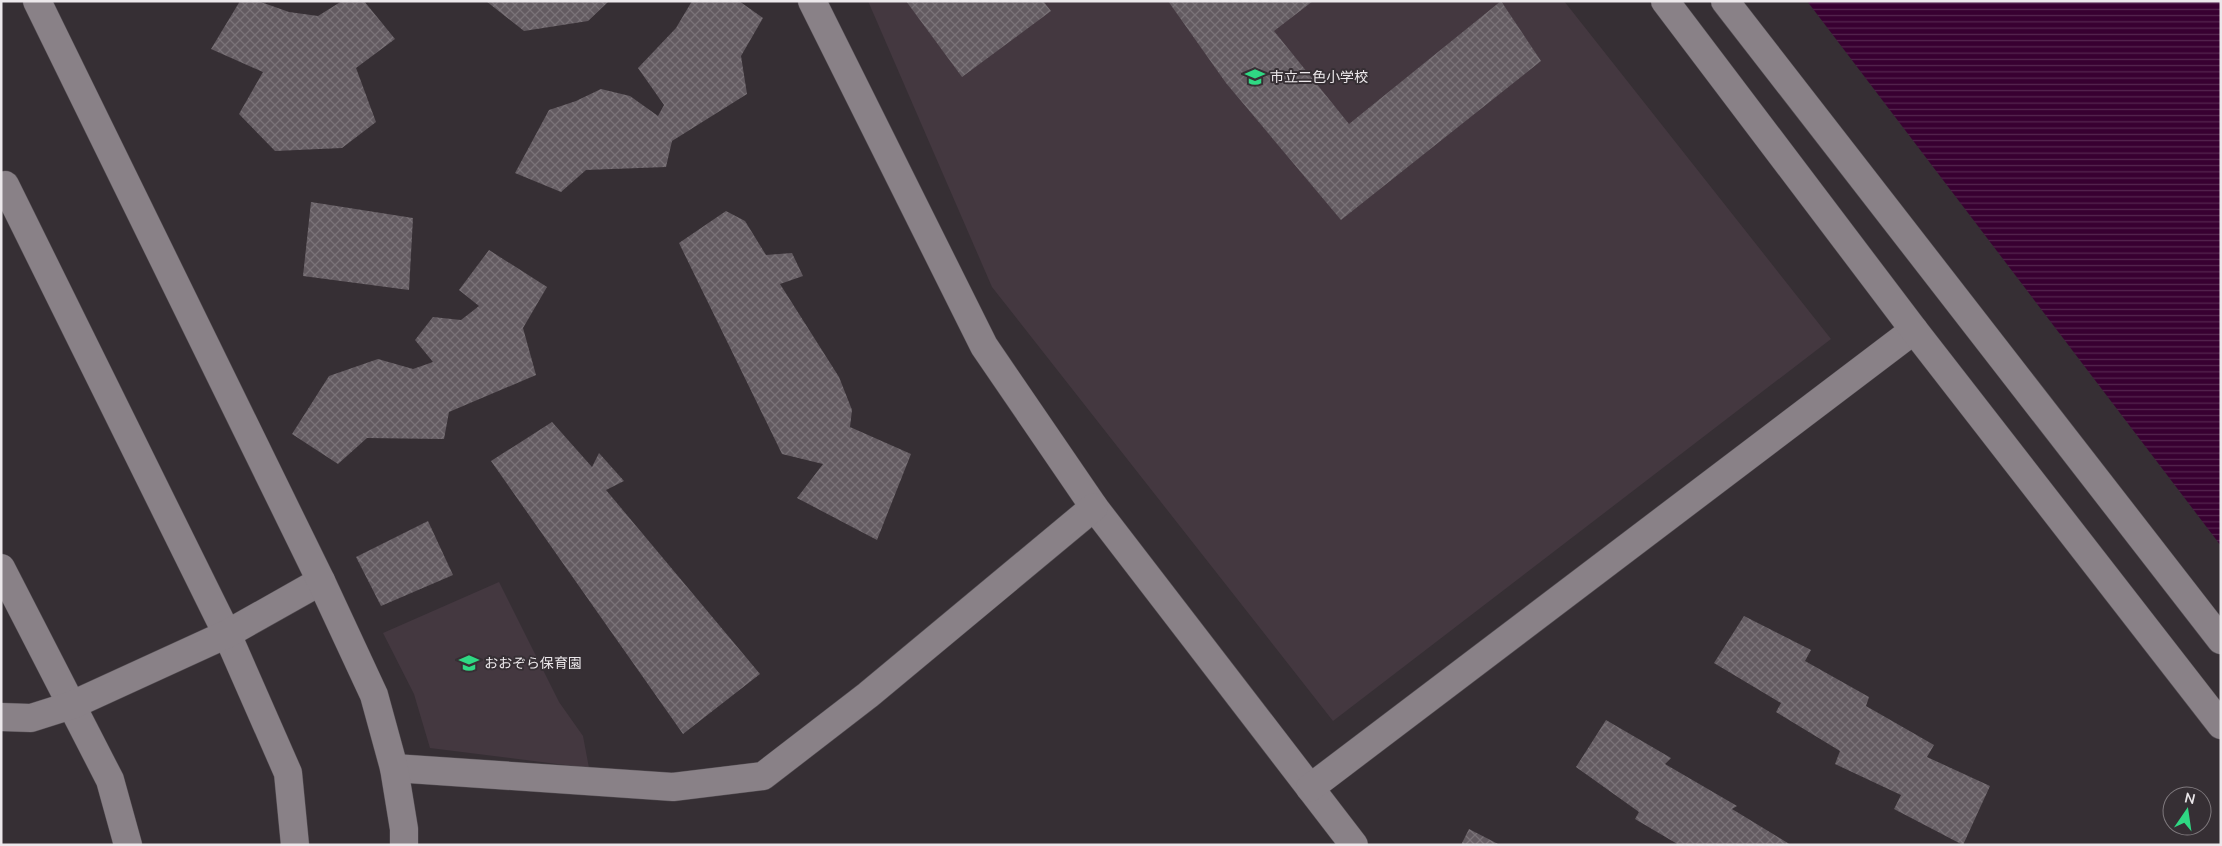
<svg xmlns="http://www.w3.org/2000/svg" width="2222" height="846" font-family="'Nunito Sans','Noto Sans JP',sans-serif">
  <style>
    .built { fill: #443840 }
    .water { fill: url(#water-rules) }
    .building { fill: url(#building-cross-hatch) }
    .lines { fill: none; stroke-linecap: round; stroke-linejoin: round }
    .minor-casing { stroke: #534d52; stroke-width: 29 }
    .tertiary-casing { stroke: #534d52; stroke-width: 29 }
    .minor { stroke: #898187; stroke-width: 28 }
    .tertiary { stroke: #898187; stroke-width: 28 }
    .labels { text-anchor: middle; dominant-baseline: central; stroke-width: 4; stroke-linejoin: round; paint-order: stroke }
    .poi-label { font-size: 14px; fill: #ece8eb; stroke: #362f34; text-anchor: start }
  </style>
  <defs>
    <pattern id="water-rules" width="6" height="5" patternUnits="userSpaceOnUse" patternTransform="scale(1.25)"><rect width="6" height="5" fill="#380031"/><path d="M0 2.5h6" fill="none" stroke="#55254f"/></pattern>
    <pattern id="building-cross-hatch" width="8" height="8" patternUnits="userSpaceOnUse" patternTransform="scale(1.25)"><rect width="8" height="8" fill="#635b61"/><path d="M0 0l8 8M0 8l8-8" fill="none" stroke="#7a7378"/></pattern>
  </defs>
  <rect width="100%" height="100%" fill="#362f34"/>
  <!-- built -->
  <g class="built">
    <path d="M 868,1 L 1564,1 L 1831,339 L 1333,721 L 992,287 Z"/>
    <path d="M 499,582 L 559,702 L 583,736 L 589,768 L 430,748 L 414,694 L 383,633 Z"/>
  </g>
  <!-- water -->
  <path class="water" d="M 1807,1 L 2221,1 L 2221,546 Z"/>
  <!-- building -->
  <g class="building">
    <path d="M 240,1 L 258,1 L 289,12 L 318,16 L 342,1 L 364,1 L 395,39 L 356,68 L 376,122 L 342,148 L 275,151 L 239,114 L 263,72 L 211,49 Z"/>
    <path d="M 486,1 L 609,1 L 588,21 L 524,31 Z"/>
    <path d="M 692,1 L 739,1 L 763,18 L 741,56 L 747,94 L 672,141 L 666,167 L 586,170 L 561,192 L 515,173 L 549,110 L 576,101 L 601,89 L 630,96 L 658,116 L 664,105 L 638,68 L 676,28 Z"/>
    <path d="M 906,1 L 1043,1 L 1051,11 L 962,77 Z"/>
    <path d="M 1168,1 L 1313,1 L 1274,31 L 1349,124 L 1501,1 L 1541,61 L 1341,220 L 1226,83 Z"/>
    <path d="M 311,202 L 413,218 L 409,290 L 303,276 Z"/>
    <path d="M 726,211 L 745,221 L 766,255 L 792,253 L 803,276 L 780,284 L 839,377 L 852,410 L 850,427 L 911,454 L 877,540 L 797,498 L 823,464 L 782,454 L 679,243 Z"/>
    <path d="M 489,250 L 547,287 L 523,328 L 536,375 L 449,412 L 444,439 L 367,438 L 338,464 L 292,434 L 329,376 L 378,359 L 413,369 L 433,362 L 415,340 L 433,317 L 461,320 L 479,306 L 459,290 Z"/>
    <path d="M 552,422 L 592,467 L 599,453 L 624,481 L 606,490 L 760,674 L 683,734 L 491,461 Z"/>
    <path d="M 428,521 L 453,575 L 381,606 L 356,557 Z"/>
    <path d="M 1744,616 L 1811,650 L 1805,661 L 1869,697 L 1866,706 L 1934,745 L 1927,757 L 1990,786 L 1963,845 L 1894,809 L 1901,795 L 1835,764 L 1840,751 L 1776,712 L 1781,703 L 1714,663 Z"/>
    <path d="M 1606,720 L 1671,758 L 1665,764 L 1737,806 L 1732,809 L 1791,845 L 1679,845 L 1635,819 L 1639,812 L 1576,767 Z"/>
    <path d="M 1469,829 L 1500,845 L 1461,845 Z"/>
  </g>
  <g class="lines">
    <defs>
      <g id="minor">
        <path d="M 812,1 L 984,346 L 1094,507 L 1354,845"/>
        <path d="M 1,186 L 5,185 L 227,634 L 288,773 L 295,845"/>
        <path d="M 1,568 L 110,780 L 128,845"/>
        <path d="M 1,717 L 31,718 L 72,705 L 227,634 L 321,581"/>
        <path d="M 394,768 L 673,787 L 763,776 L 868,695 L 1094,507"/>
        <path d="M 1310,788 L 1914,330"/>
      </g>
      <g id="tertiary">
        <path d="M 37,1 L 321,581 L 374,695 L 394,768 L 404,829 L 404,845"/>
        <path d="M 1665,1 L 1914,330 L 2221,725"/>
        <path d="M 1725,1 L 2221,640"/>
      </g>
    </defs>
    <!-- minor casing -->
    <use href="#minor" class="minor-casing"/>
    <!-- tertiary casing -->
    <use href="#tertiary" class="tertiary-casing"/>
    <!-- minor -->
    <use href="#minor" class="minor"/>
    <!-- tertiary -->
    <use href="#tertiary" class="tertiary"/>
  </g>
  <!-- icons -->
  <defs>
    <symbol id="school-bare" viewBox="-9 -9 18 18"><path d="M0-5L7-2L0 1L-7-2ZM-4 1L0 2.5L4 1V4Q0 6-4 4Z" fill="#2fd883" stroke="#362f34" stroke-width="2.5" paint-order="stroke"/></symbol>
  </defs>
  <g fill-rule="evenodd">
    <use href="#school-bare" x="1241" y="63" width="28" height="28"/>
    <use href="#school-bare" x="455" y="649" width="28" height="28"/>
  </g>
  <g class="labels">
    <!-- poi labels -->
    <g class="poi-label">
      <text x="1270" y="77">市立二色小学校</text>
      <text x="484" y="663">おおぞら保育園</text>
    </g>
  </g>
  <!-- border -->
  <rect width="2222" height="846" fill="none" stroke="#ece8eb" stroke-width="5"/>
  <!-- north arrow -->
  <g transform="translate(2187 811) rotate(13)"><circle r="24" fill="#362f34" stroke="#7f797d"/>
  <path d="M0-4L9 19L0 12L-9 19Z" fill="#2fd883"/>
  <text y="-8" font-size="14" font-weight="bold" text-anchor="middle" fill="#ece8eb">N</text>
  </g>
</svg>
